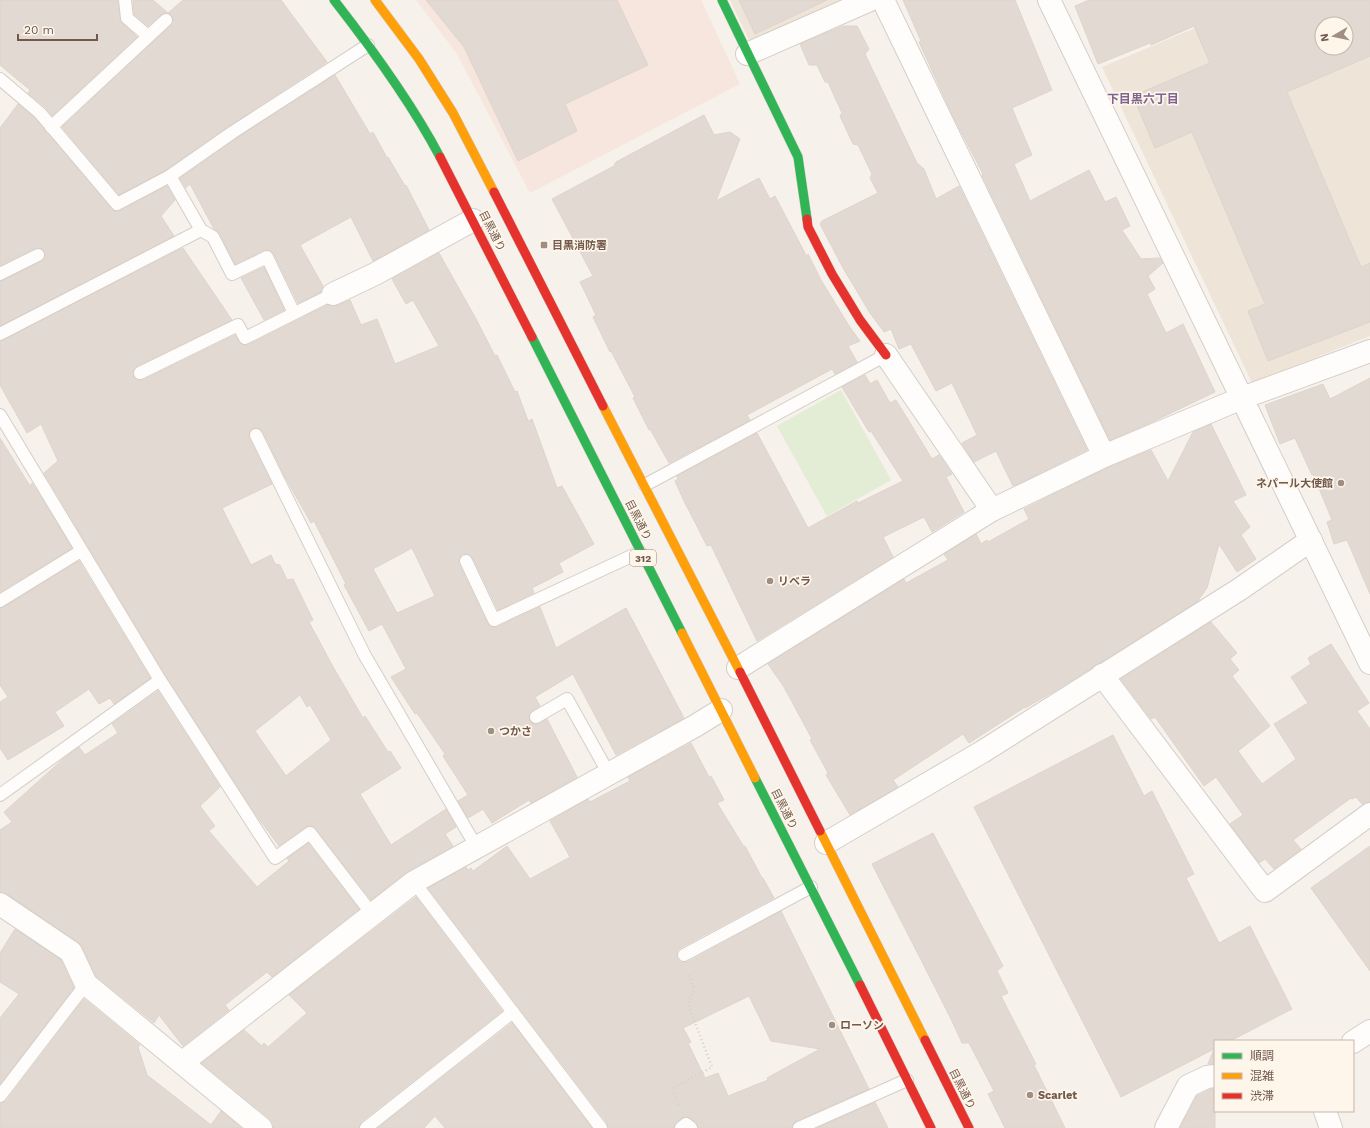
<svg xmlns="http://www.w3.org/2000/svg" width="1370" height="1128" font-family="'Work Sans','Noto Sans JP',sans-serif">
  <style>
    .residential { fill: #efe4d8; fill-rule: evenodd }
    .commercial { fill: #f6e6de }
    .green { fill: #e3ecd5 }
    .building { fill: #e2d9d2; stroke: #dfd4cc; fill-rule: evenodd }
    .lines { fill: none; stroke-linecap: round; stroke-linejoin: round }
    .lane-casing { stroke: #d4cec7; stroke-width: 14 }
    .street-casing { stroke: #d4cec7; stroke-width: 24 }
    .fast-casing { stroke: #d5cdc6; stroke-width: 10 }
    .slow-casing { stroke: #d5cdc6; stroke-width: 10 }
    .jam-casing { stroke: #d5cdc6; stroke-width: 10 }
    .path { stroke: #d7d0cb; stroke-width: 2.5; stroke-dasharray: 1 3; stroke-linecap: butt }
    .lane { stroke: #fefdfc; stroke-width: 12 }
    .street { stroke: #fefdfc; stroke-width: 22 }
    .fast { stroke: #30b455; stroke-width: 9 }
    .slow { stroke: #ff9f0a; stroke-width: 9 }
    .jam { stroke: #e5322d; stroke-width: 9 }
    .poi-dot { fill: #a08e83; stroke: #fef6eb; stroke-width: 1.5 }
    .labels { text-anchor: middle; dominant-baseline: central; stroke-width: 3.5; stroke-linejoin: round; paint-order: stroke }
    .shield { fill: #fef6eb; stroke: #9c887c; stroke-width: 1 }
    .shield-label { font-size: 10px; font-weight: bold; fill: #72594c }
    .street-label { font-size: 11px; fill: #72594c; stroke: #fef6eb }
    .poi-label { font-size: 11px; font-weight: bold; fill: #72594c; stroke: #fef6eb; text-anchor: start }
    .neighbourhood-label { font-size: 12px; font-weight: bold; fill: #7f648f; stroke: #fef6eb }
  </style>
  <rect width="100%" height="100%" fill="#f6f1ea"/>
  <!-- residential -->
  <g class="residential">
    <path d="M 730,0 L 864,0 L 765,40 L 749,40 Z"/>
    <path d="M 1262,0 L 1370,0 L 1370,336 L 1252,383 L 1102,67 ZM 1322,24 L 1346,24 L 1346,48 L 1322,48 Z"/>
  </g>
  <!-- commercial -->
  <path class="commercial" d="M 416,0 L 701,0 L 740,84 L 530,193 L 457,54 Z"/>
  <!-- green -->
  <path class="green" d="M 841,390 L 891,480 L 827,516 L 777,426 Z"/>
  <!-- building -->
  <g class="building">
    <path d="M 0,0 L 118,0 L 120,19 L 122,23 L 137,37 L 52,116 L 45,107 L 28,93 L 30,90 L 0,65 Z"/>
    <path d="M 133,0 L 153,0 L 168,13 L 183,0 L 281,0 L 327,62 L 229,126 L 166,170 L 119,195 L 62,127 L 173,23 L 173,19 L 172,15 L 169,13 L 165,13 L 161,15 L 148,26 L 134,14 Z"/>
    <path d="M 426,0 L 617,0 L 648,65 L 565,104 L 577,131 L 518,161 L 464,47 Z"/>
    <path d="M 739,0 L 827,0 L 755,34 Z"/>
    <path d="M 903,0 L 1015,0 L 1052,90 L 1012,108 L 1032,155 L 1014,164 L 1030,201 L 1089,170 L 1105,202 L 1116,197 L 1130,226 L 1122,230 L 1141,259 L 1160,258 L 1163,263 L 1148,276 L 1155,289 L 1147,294 L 1166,333 L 1183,324 L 1215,392 L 1150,423 L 1110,440 L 982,175 L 983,174 L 953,116 L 919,42 L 921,41 Z"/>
    <path d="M 1089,0 L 1370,0 L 1370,56 L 1287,92 L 1361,267 L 1370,263 L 1370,322 L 1268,361 L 1248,311 L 1265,304 L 1192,132 L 1155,148 L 1133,96 L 1210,63 L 1194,26 L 1151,45 L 1150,43 L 1098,64 L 1075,6 ZM 1322,24 L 1346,24 L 1346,48 L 1322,48 Z"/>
    <path d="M 843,26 L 857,26 L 869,49 L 865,54 L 917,163 L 924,169 L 936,199 L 959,186 L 1087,450 L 1013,486 L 996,451 L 974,462 L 962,443 L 977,435 L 952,383 L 936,391 L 911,344 L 899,349 L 891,329 L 884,332 L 870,313 L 843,268 L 820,224 L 822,221 L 878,193 L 870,178 L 872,174 L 858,145 L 853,144 L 840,116 L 842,113 L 828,82 L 825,82 L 817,65 L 809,65 L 800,44 Z"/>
    <path d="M 335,75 L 370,134 L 373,132 L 387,158 L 388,157 L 405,186 L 406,185 L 429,230 L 373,261 L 351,217 L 300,245 L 323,286 L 321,292 L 298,303 L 274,254 L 271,251 L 264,250 L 235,264 L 220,234 L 214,229 L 190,184 L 186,188 L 180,178 L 237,138 Z"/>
    <path d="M 18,104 L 35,118 L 114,211 L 120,211 L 167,186 L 175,200 L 161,216 L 174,236 L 0,326 L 0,281 L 41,262 L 45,256 L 45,252 L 42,249 L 35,248 L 0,266 L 0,128 Z"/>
    <path d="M 704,115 L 714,135 L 730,132 L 740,139 L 716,201 L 759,178 L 770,199 L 775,196 L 807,257 L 808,254 L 821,280 L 849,326 L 860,341 L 848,346 L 857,362 L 835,374 L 832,369 L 747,415 L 750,420 L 669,463 L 650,429 L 649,430 L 633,398 L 635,397 L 611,351 L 610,352 L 593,317 L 596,315 L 580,282 L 593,276 L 552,199 L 614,166 L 616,162 Z"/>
    <path d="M 183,248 L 232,320 L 137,366 L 134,369 L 133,373 L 136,379 L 139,380 L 143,380 L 235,335 L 241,344 L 248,345 L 328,305 L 332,306 L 338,305 L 350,300 L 361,325 L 377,319 L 395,364 L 439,346 L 413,300 L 406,304 L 392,279 L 439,253 L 475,317 L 495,356 L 497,355 L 515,392 L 517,391 L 528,421 L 532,419 L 557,488 L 562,486 L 594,544 L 559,563 L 563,572 L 532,588 L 534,593 L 498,610 L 473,558 L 467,554 L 462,554 L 459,560 L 459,564 L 487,623 L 490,626 L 497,627 L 540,607 L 556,648 L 626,608 L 684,718 L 616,755 L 573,674 L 535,697 L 540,706 L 532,711 L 529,717 L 532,723 L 536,724 L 547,719 L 577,777 L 531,803 L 529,800 L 492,823 L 483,809 L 468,818 L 458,801 L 468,795 L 443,756 L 445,754 L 417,713 L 415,714 L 391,677 L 406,669 L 382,624 L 369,631 L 344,585 L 346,584 L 314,521 L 311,523 L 285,477 L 263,432 L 260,429 L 253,428 L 250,431 L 249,438 L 272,484 L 222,508 L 251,565 L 271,555 L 275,564 L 280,565 L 287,580 L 293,579 L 313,620 L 309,622 L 332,665 L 363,718 L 365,716 L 388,752 L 390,751 L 401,768 L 360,794 L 391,845 L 446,809 L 456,827 L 445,834 L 453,846 L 408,871 L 371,900 L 313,826 L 310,826 L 306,827 L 279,846 L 254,812 L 166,676 L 44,473 L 58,461 L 41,424 L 27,433 L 0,385 L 0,341 ZM 412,548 L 435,596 L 397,613 L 373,569 ZM 300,695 L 307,707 L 310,705 L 331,740 L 286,776 L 255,731 Z"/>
    <path d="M 264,267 L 284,310 L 264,320 L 241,278 Z"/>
    <path d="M 865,375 L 870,384 L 877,380 L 890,403 L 896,400 L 932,459 L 939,455 L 952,474 L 946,477 L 964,512 L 932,532 L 924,517 L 883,537 L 893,557 L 757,641 L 711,545 L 707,546 L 683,499 L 675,481 L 678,479 L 677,476 L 757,433 L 808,528 L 857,501 L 858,503 L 903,481 L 871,431 L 869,432 L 842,387 Z"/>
    <path d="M 1370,378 L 1370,594 L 1347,540 L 1334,544 L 1327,522 L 1332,520 L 1313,474 L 1312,475 L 1295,438 L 1280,444 L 1265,405 L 1323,384 L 1330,399 Z"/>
    <path d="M 1211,424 L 1246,495 L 1233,501 L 1250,527 L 1241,535 L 1256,559 L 1237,572 L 1219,544 L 1207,588 L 1197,602 L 1053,692 L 1025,708 L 1025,707 L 969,743 L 963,734 L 893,780 L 898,787 L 850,815 L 826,775 L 828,773 L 810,740 L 812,739 L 784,687 L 768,664 L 904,579 L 906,583 L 948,560 L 944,554 L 976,534 L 981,544 L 987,540 L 988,542 L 1029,519 L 1024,509 L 1109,467 L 1151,450 L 1168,481 L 1193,432 Z"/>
    <path d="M 0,438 L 30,486 L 32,483 L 72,548 L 0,592 Z"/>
    <path d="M 79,561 L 150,678 L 114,704 L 110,698 L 99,704 L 89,689 L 55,712 L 64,726 L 8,760 L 0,748 L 0,702 L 8,697 L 0,685 L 0,608 L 4,607 Z"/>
    <path d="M 1211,622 L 1237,653 L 1230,659 L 1239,670 L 1232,676 L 1270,726 L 1238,751 L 1262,784 L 1296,759 L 1274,724 L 1308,703 L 1291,677 L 1311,664 L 1308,658 L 1331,644 L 1369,703 L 1357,711 L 1370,729 L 1370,802 L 1362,804 L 1356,797 L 1352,799 L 1351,798 L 1293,840 L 1301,849 L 1274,869 L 1265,859 L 1259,863 L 1230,824 L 1243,815 L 1216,777 L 1204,786 L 1155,717 L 1151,719 L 1121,679 Z"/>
    <path d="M 158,691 L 220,787 L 200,806 L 215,826 L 209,831 L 257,887 L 289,861 L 287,858 L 308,843 L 359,909 L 272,977 L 267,972 L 225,1005 L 229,1010 L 183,1046 L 159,1015 L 154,1023 L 96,976 L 82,947 L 78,942 L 7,894 L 0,892 L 0,830 L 12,822 L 4,812 L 62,760 L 79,747 L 85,755 L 118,733 L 112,724 Z"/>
    <path d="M 1113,735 L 1144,796 L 1152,791 L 1194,874 L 1186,878 L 1219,943 L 1250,926 L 1292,1009 L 1230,1041 L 1215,1041 L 1215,1064 L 1208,1064 L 1214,1049 L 1121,1097 L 974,807 Z"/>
    <path d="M 691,743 L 709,777 L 711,776 L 724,800 L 717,803 L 744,847 L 745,846 L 762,878 L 763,878 L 774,898 L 680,948 L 677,951 L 677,958 L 680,962 L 688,962 L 781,911 L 869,1089 L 796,1121 L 793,1124 L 792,1128 L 698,1128 L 696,1122 L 687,1117 L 682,1118 L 676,1122 L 674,1128 L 608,1128 L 607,1123 L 428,888 L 466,867 L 468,870 L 471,868 L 473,871 L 507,846 L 530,879 L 570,857 L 550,821 L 588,799 L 590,802 L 630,781 L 628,777 ZM 749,996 L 771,1041 L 820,1049 L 767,1078 L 768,1080 L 728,1096 L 718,1073 L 705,1078 L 688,1043 L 691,1042 L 683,1028 Z"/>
    <path d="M 933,833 L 1003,966 L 997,971 L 1008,993 L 1001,996 L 1036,1064 L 1034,1065 L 1065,1128 L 1005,1128 L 988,1094 L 994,1091 L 969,1043 L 962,1043 L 951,1019 L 915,948 L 872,864 Z"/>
    <path d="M 1370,846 L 1370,971 L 1311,888 Z"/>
    <path d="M 416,897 L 502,1011 L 361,1122 L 359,1128 L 273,1128 L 273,1123 L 269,1118 L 202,1063 L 244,1030 L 262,1046 L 264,1043 L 268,1047 L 307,1013 L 289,995 Z"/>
    <path d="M 15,929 L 61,960 L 74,988 L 0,1084 L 0,1018 L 19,994 L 0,982 L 0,953 Z"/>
    <path d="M 84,999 L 140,1045 L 138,1047 L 147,1075 L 211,1125 L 221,1111 L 241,1128 L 0,1128 L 0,1103 L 6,1101 Z"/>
    <path d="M 512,1023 L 592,1128 L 445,1128 L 435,1116 L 424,1128 L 378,1128 Z"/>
    <path d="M 1211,1089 L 1215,1089 L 1215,1128 L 1180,1128 L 1197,1096 Z"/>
    <path d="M 875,1102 L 888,1128 L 817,1128 Z"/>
  </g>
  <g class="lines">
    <defs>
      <g id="lane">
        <path d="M 125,0 L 127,18 L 148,36"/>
        <path d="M 0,79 L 40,113 L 117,204 L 170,176"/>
        <path d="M 51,127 L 166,20"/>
        <path d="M 201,230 L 213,237 L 232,274 L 267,257 L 294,313"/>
        <path d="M 0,274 L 38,255"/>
        <path d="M 0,334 L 201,230 L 170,176 L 233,132 L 368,45"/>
        <path d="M 140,373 L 238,325 L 245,338 L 333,294"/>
        <path d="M 0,415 L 160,680 L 275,858 L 310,833 L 372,914"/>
        <path d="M 256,435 L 364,654 L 477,848"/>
        <path d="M 645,485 L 886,355"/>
        <path d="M 466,561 L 494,620 L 640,552"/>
        <path d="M 0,601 L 81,551"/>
        <path d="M 536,717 L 567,699 L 609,774"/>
        <path d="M 0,795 L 160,680"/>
        <path d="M 414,882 L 601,1128"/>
        <path d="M 684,955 L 811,887"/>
        <path d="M 0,1096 L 86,984"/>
        <path d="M 366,1128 L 513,1012"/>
        <path d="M 681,1128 L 686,1124 L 691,1128"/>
        <path d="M 799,1128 L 907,1080"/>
      </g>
      <g id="street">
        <path d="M 883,0 L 1104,456"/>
        <path d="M 1049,0 L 1370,663"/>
        <path d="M 747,54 L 870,0"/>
        <path d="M 333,294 L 375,274 L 473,220"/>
        <path d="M 886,355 L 992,510"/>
        <path d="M 738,668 L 992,510 L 1104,456 L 1242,398 L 1370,351"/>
        <path d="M 1102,675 L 1265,891 L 1370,814"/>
        <path d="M 826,843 L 982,752 L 1240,589 L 1311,540"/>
        <path d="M 0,904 L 71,952 L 86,984 L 261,1128"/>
        <path d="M 1353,1042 L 1370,1031"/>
        <path d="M 183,1062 L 414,882 L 695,726 L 721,710"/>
        <path d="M 1325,1111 L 1331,1128"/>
        <path d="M 1166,1128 L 1188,1086 L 1207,1077 L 1215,1076"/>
      </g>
      <g id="fast">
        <path d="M 334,0 C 373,50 411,102 440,157"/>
        <path d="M 722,0 L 798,157 L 807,219"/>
        <path d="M 532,337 L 682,633"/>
        <path d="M 755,778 L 860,985"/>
      </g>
      <g id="slow">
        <path d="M 375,0 L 419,59 L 453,113 L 494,192"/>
        <path d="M 603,406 L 740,672"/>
        <path d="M 682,633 L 755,778"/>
        <path d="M 820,831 L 925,1040"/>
      </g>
      <g id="jam">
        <path d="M 440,157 L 532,337"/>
        <path d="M 494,192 L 603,406"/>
        <path d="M 807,219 L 808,227 L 832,274 L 860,320 L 886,355"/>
        <path d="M 740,672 L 820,831"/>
        <path d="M 860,985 L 931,1128"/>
        <path d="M 925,1040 L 969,1128"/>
      </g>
    </defs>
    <!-- lane casing -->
    <use href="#lane" class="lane-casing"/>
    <!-- street casing -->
    <use href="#street" class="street-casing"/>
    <!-- fast casing -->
    <use href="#fast" class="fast-casing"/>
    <!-- slow casing -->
    <use href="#slow" class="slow-casing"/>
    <!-- jam casing -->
    <use href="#jam" class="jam-casing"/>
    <!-- path -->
    <path class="path" d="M 679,1105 L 672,1089 L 712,1067 L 688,1004 L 694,990 L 689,973"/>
    <!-- lane -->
    <use href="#lane" class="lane"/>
    <!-- street -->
    <use href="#street" class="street"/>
    <!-- fast -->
    <use href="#fast" class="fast"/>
    <!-- slow -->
    <use href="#slow" class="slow"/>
    <!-- jam -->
    <use href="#jam" class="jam"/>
  </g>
  <!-- markers -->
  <g class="poi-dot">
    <rect x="540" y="241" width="8" height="8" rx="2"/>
    <circle cx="1341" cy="483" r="4"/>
    <circle cx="770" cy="581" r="4"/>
    <circle cx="491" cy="731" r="4"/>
    <circle cx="832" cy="1025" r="4"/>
    <circle cx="1030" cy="1095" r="4"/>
  </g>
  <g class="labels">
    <!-- shield labels -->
    <rect class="shield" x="630" y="550" width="26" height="16" rx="3"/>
    <g class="shield-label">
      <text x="643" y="558">312</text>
    </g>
    <!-- street labels -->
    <g class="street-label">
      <text transform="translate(492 231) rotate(63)">目黒通り</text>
      <text transform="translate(638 520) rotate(63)">目黒通り</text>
      <text transform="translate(784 809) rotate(63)">目黒通り</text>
      <text transform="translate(962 1089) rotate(63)">目黒通り</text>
    </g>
    <!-- poi labels -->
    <g class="poi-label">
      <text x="552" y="245">目黒消防署</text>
      <text x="1333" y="483" text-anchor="end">ネパール大使館</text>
      <text x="778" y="581">リベラ</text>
      <text x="499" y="731">つかさ</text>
      <text x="840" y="1025">ローソン</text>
      <text x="1038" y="1095">Scarlet</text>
    </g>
    <!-- neighbourhood labels -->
    <g class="neighbourhood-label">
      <text x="1143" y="99">下目黒六丁目</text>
    </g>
  </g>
  <!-- legend -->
  <rect x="1214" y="1040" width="140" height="72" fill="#fef6eb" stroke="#c6b7ab"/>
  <rect x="1222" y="1053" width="20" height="6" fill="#30b455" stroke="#c6b7ab"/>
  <text x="1250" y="1060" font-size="12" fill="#72594c">順調</text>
  <rect x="1222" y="1073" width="20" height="6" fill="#ff9f0a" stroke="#c6b7ab"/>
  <text x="1250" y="1080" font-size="12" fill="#72594c">混雑</text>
  <rect x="1222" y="1093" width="20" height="6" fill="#e5322d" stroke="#c6b7ab"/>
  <text x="1250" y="1100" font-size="12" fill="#72594c">渋滞</text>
  <!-- north arrow -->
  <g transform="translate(1334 36) rotate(261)"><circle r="19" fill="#fef6eb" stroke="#c6b7ab"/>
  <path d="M0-3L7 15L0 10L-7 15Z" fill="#a08e83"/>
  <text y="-6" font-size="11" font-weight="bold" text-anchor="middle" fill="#72594c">N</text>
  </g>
  <!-- scale -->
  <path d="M18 34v6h79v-6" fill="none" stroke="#72594c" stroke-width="2"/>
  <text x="24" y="34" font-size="12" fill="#72594c" stroke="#fef6eb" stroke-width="3" paint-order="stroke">20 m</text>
</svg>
